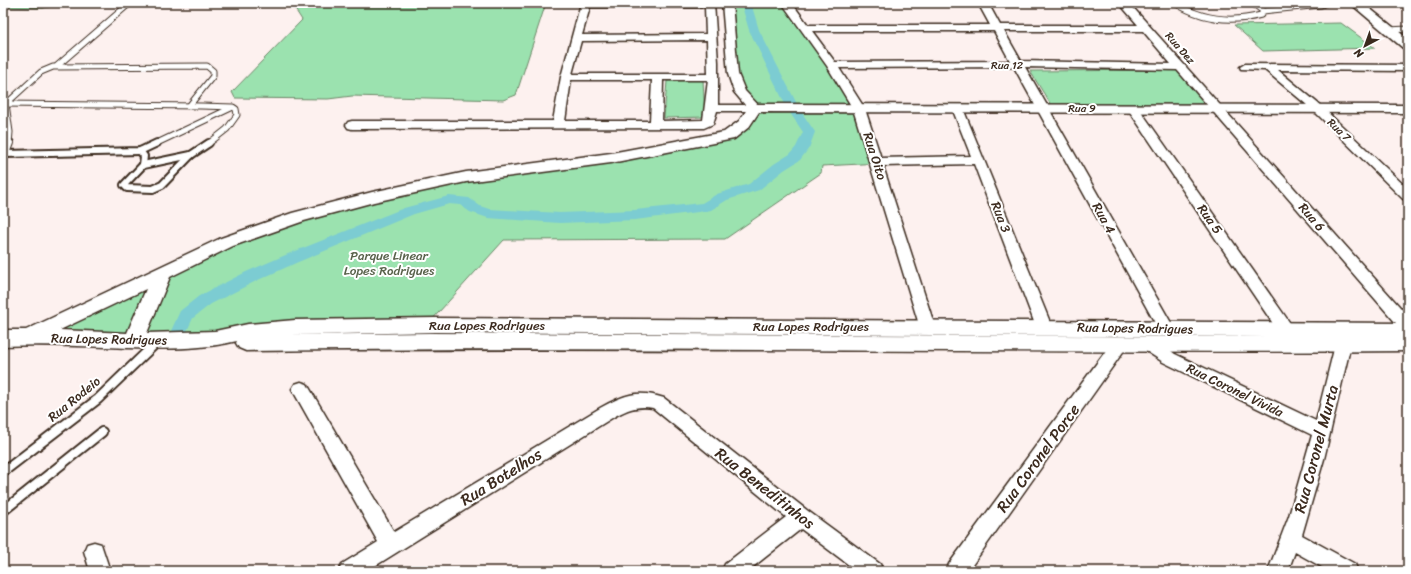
<svg xmlns="http://www.w3.org/2000/svg" width="1411" height="574" font-family="Sriracha,sans-serif">
  <style>
    .green { fill: #9be2af; stroke: #6b8666 }
    .lines { fill: none; stroke-linecap: round; stroke-linejoin: round }
    .canal { fill: #7bccd2; fill-rule: evenodd }
    .service-far2-casing { stroke: #3b2a1e; stroke-width: 7 }
    .service-far1-casing { stroke: #3b2a1e; stroke-width: 10 }
    .service-casing { stroke: #3b2a1e; stroke-width: 12 }
    .minor-casing { stroke: #3b2a1e; stroke-width: 3 }
    .tertiary-casing { stroke: #3b2a1e; stroke-width: 3 }
    .service-far2 { stroke: #fff; stroke-width: 5 }
    .service-far1 { stroke: #fff; stroke-width: 6 }
    .service { stroke: #fff; stroke-width: 8 }
    .minor { fill: #fff; fill-rule: evenodd }
    .tertiary { fill: #fff; fill-rule: evenodd }
    .labels { text-anchor: middle; dominant-baseline: central; stroke-width: 4; stroke-linejoin: round; paint-order: stroke }
    .far-street-label { font-size: 11px; fill: #3b2a1e; stroke: #fff }
    .street-label { font-size: 13px; fill: #3b2a1e; stroke: #fff }
    .park-label { font-size: 13px; fill: #58614a; stroke: #fff }
    .near-street-label { font-size: 16px; fill: #3b2a1e; stroke: #fff }
  </style>
  <rect width="100%" height="100%" fill="#fdf1ef"/>
  <filter id="ink" filterUnits="userSpaceOnUse"><feTurbulence type="fractalNoise" baseFrequency=".025" numOctaves="2"/><feDisplacementMap in="SourceGraphic" scale="8" xChannelSelector="R" yChannelSelector="G"/><feConvolveMatrix kernelMatrix="1 2 1 2 8 2 1 2 1" color-interpolation-filters="sRGB"/></filter>
  <g filter="url(#ink)">
    <!-- green -->
    <g class="green">
      <path d="M 3,3 L 68,3 L 43,8 L 3,7 Z"/>
      <path d="M 291,3 L 546,3 L 516,95 L 503,100 L 352,96 L 328,99 L 235,98 L 232,92 L 302,20 Z"/>
      <path d="M 726,3 L 788,3 L 834,65 L 881,163 L 822,166 L 821,173 L 725,239 L 504,240 L 420,333 L 231,335 L 40,334 L 162,271 L 378,192 L 726,136 L 751,114 L 738,93 Z"/>
      <path d="M 1341,23 L 1375,48 L 1263,51 L 1234,25 Z"/>
      <path d="M 1178,70 L 1208,104 L 1051,105 L 1030,71 Z"/>
      <path d="M 703,80 L 705,117 L 664,118 L 667,81 Z"/>
    </g>
    <g class="lines">
      <!-- canal -->
      <g class="canal">
        <path d="M 741,3 L 751,3 L 759,30 L 797,104 L 795,107 L 787,107 L 785,104 L 749,30 Z"/>
        <path d="M 796,109 L 800,110 L 815,132 L 809,148 L 800,160 L 784,170 L 759,190 L 727,200 L 711,210 L 706,211 L 635,220 L 560,223 L 488,218 L 470,212 L 460,205 L 449,204 L 414,214 L 298,262 L 258,280 L 211,304 L 193,318 L 185,335 L 179,337 L 173,335 L 171,331 L 180,311 L 199,296 L 246,272 L 288,254 L 404,208 L 449,196 L 469,198 L 480,206 L 489,209 L 560,213 L 635,210 L 702,203 L 717,194 L 749,184 L 774,164 L 790,154 L 796,147 L 803,132 L 790,113 L 792,110 Z"/>
      </g>
      <defs>
        <g id="service-far2">
          <path d="M 1175,3 C 1201,19 1231,23 1261,15 L 1263,11 L 1252,3"/>
          <path d="M 1263,11 L 1321,5 L 1326,3"/>
          <path d="M 1388,30 L 1408,29"/>
          <path d="M 57,66 L 130,3"/>
          <path d="M 3,104 L 201,106 L 233,107 L 236,109 L 237,115 L 227,129 L 208,144"/>
          <path d="M 9,144 L 10,132 L 6,104 L 41,72 L 53,67 L 207,66 L 213,71 L 213,76 L 189,106"/>
          <path d="M 155,144 L 231,108"/>
        </g>
        <g id="service-far1">
          <path d="M 140,151 L 144,156 L 143,165 L 124,185 L 127,188 L 153,189 L 162,185 L 191,155"/>
          <path d="M 5,154 L 140,151 L 157,143"/>
          <path d="M 3,156 L 7,151 L 10,143"/>
          <path d="M 143,165 L 191,155 L 209,143"/>
        </g>
        <g id="service">
          <path d="M 3,472 L 98,399 L 156,343"/>
          <path d="M 3,511 L 102,432"/>
        </g>
        <g id="minor">
          <path d="M 581,3 L 714,3 L 718,62 L 718,105 L 745,105 L 734,92 L 728,74 L 722,3 L 732,3 L 738,74 L 745,91 L 761,108 L 759,110 L 755,111 L 717,111 L 713,124 L 704,128 L 352,129 L 348,128 L 346,125 L 348,122 L 352,121 L 553,121 L 561,77 ZM 590,7 L 705,7 L 706,34 L 582,35 ZM 707,40 L 708,74 L 572,74 L 581,41 ZM 571,80 L 652,80 L 650,121 L 565,121 ZM 663,80 L 708,80 L 703,120 L 662,121 Z"/>
          <path d="M 782,3 L 792,3 L 808,25 L 990,25 L 978,3 L 988,3 L 1000,25 L 1138,25 L 1119,3 L 1129,3 L 1408,316 L 1408,332 L 1402,330 L 1177,70 L 1025,67 L 1174,328 L 1172,332 L 1166,334 L 1160,332 L 1014,67 L 839,68 L 865,109 L 881,158 L 971,156 L 952,108 L 954,106 L 962,106 L 1052,327 L 1050,331 L 1044,333 L 1038,331 L 1036,327 L 974,164 L 883,166 L 935,327 L 933,331 L 927,333 L 921,331 L 853,109 L 827,66 ZM 812,31 L 994,31 L 1010,61 L 835,62 ZM 1004,31 L 1143,31 L 1171,64 L 1021,61 Z"/>
          <path d="M 1245,64 L 1408,65 L 1408,71 L 1278,70 L 1321,106 L 1408,189 L 1408,200 L 1403,199 L 1313,110 L 1265,70 L 1241,69 L 1240,67 Z"/>
          <path d="M 1134,106 L 1138,107 L 1292,326 L 1294,330 L 1292,334 L 1286,336 L 1280,334 L 1128,109 L 1130,107 Z"/>
          <path d="M 1335,329 L 1341,331 L 1351,344 L 1324,459 L 1302,535 L 1355,564 L 1358,571 L 1329,571 L 1295,552 L 1288,571 L 1268,571 L 1289,516 L 1312,435 L 1163,362 L 1143,349 L 1141,345 L 1143,341 C 1155,337 1165,347 1175,354 L 1316,421 L 1335,345 L 1327,335 L 1329,331 Z"/>
          <path d="M 1119,339 L 1125,341 L 1127,345 L 1125,349 L 968,571 L 946,571 L 949,564 L 1113,341 Z"/>
          <path d="M 301,382 L 307,384 L 394,532 L 600,408 C 623,395 638,389 664,398 L 808,511 L 880,564 L 883,571 L 857,571 L 801,529 L 748,571 L 722,571 L 725,564 L 786,517 L 653,408 C 637,405 626,410 612,418 L 367,571 L 339,571 L 342,564 L 378,542 L 292,389 L 295,384 Z"/>
          <path d="M 94,542 L 101,544 L 110,571 L 90,571 L 84,551 L 87,544 Z"/>
        </g>
        <g id="tertiary">
          <path d="M 1350,3 L 1363,3 L 1408,39 L 1408,49 L 1403,48 Z"/>
          <path d="M 755,104 L 1408,105 L 1408,113 L 759,112 L 749,127 L 734,139 L 611,163 L 466,182 L 374,202 L 304,221 L 233,246 L 170,277 L 147,333 L 215,331 L 248,324 L 295,320 L 435,318 L 1408,323 L 1408,351 C 1021,354 633,346 246,351 L 239,348 L 236,343 L 237,341 C 201,350 164,349 128,348 C 86,346 45,344 3,346 L 3,330 L 26,330 L 221,238 L 292,213 L 372,192 L 466,172 L 611,153 L 724,132 L 739,121 L 750,105 ZM 146,289 L 127,333 L 60,330 ZM 435,332 L 1265,337 L 430,333 L 288,335 Z"/>
        </g>
      </defs>
      <!-- service-far2 casing -->
      <use href="#service-far2" class="service-far2-casing"/>
      <!-- service-far1 casing -->
      <use href="#service-far1" class="service-far1-casing"/>
      <!-- service casing -->
      <use href="#service" class="service-casing"/>
      <!-- minor casing -->
      <use href="#minor" class="minor-casing"/>
      <!-- tertiary casing -->
      <use href="#tertiary" class="tertiary-casing"/>
      <!-- service-far2 -->
      <use href="#service-far2" class="service-far2"/>
      <!-- service-far1 -->
      <use href="#service-far1" class="service-far1"/>
      <!-- service -->
      <use href="#service" class="service"/>
      <!-- minor -->
      <use href="#minor" class="minor"/>
      <!-- tertiary -->
      <use href="#tertiary" class="tertiary"/>
    </g>
  </g>
  <g class="labels">
    <!-- far-street labels -->
    <g class="far-street-label">
      <text transform="translate(1180 48) rotate(49)">Rua Dez</text>
      <text x="1007" y="65">Rua 12</text>
      <text x="1082" y="108">Rua 9</text>
      <text transform="translate(1339 130) rotate(44)">Rua 7</text>
    </g>
    <!-- street labels -->
    <g class="street-label">
      <text transform="translate(875 156) rotate(72)">Rua Oito</text>
      <text transform="translate(1001 217) rotate(69)">Rua 3</text>
      <text transform="translate(1312 217) rotate(49)">Rua 6</text>
      <text transform="translate(1104 218) rotate(61)">Rua 4</text>
      <text transform="translate(1210 219) rotate(55)">Rua 5</text>
      <text x="487" y="325">Rua Lopes Rodrigues</text>
      <text x="811" y="326">Rua Lopes Rodrigues</text>
      <text transform="translate(1135 328) rotate(1)">Rua Lopes Rodrigues</text>
      <text transform="translate(109 339) rotate(1)">Rua Lopes Rodrigues</text>
      <text transform="translate(1235 390) rotate(26)">Rua Coronel Vivida</text>
      <text transform="translate(74 399) rotate(-39)">Rua Rodeio</text>
    </g>
    <!-- park labels -->
    <g class="park-label">
      <text x="389" y="255">Parque Linear<tspan x="389" dy="15">Lopes Rodrigues</tspan></text>
    </g>
    <!-- near-street labels -->
    <g class="near-street-label">
      <text transform="translate(1316 449) rotate(-75)">Rua Coronel Murta</text>
      <text transform="translate(1038 458) rotate(-54)">Rua Coronel Porce</text>
      <text transform="translate(501 477) rotate(-32)">Rua Botelhos</text>
      <text transform="translate(765 488) rotate(38)">Rua Beneditinhos</text>
    </g>
  </g>
  <!-- margin -->
  <rect width="1411" height="574" fill="none" stroke="#fff" stroke-width="16"/>
  <rect x="8" y="8" width="1395" height="558" fill="none" stroke="#3b2a1e" stroke-width="1.5" filter="url(#ink)"/>
  <!-- north arrow -->
  <g transform="translate(1365 46) rotate(221)" stroke="#ffffff" stroke-width="3" paint-order="stroke">
  <path d="M0-3L7 15L0 10L-7 15Z" fill="#3b2a1e"/>
  <text y="-6" font-size="11" font-weight="bold" text-anchor="middle" fill="#3b2a1e">N</text>
  </g>
</svg>
